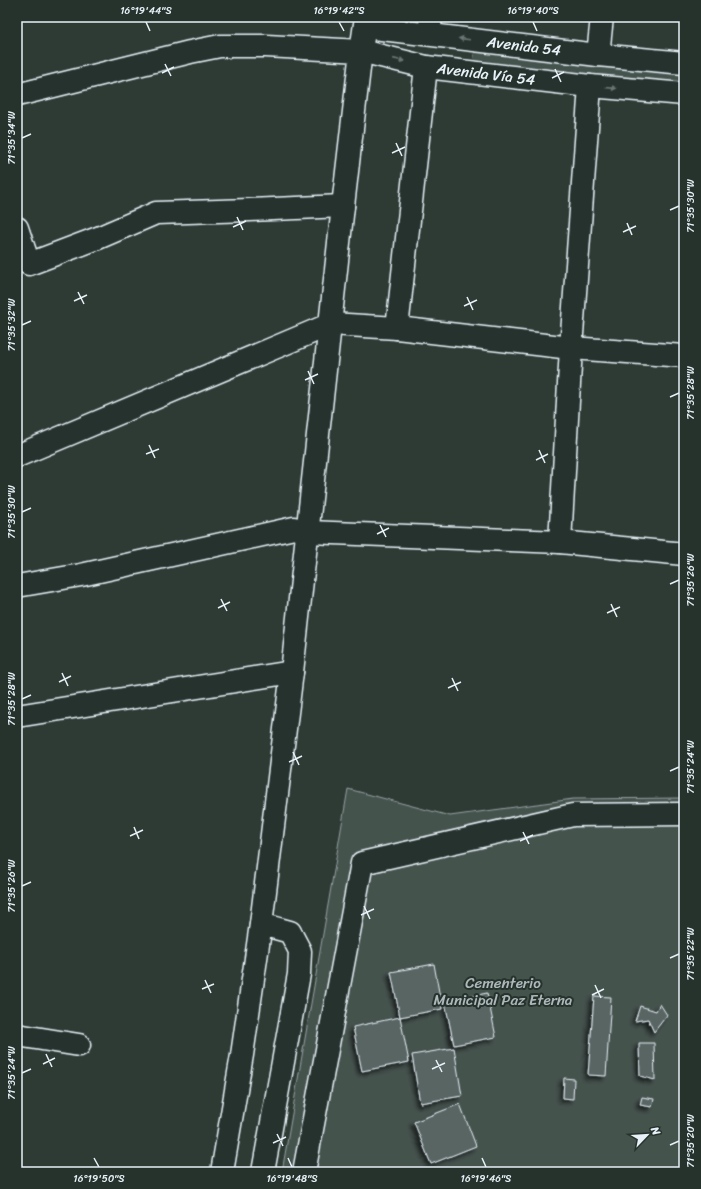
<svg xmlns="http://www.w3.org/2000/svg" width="701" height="1189" font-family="Sriracha,sans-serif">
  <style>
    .green { fill: #45524e; stroke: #96a2a3 }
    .building { fill: #596563; stroke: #e8f1f8; filter: url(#shadow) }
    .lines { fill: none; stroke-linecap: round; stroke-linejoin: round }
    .minor-casing { stroke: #e8f1f8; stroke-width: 25 }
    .major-casing { stroke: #e8f1f8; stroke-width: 25 }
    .minor { stroke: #26332d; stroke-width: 22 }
    .major { stroke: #26332d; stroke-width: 22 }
    .oneway { fill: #6a7674 }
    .ticks { fill: none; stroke: #e8f1f8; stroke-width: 1.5 }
    .labels { text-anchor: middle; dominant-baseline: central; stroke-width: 4; stroke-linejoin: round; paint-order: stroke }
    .street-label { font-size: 15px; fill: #e8f1f8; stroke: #26332d }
    .park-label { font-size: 15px; fill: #afb9bc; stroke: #26332d }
    .neatline { fill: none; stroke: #e8f1f8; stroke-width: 1.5 }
    .ticks-label { font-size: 10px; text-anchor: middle; fill: #e8f1f8 }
  </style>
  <defs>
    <filter id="shadow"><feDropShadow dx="-3.5" dy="3.5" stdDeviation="2" flood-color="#0009"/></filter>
  </defs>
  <rect width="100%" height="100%" fill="#2e3b35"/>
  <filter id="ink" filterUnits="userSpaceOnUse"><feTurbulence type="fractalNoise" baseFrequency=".025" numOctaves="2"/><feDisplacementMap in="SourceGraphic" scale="8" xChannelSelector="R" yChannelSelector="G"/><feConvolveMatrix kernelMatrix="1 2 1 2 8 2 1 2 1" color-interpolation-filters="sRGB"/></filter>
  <g filter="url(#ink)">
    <!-- green -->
    <g class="green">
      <path d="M 475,49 L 684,73 L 684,85 L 473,62 Z"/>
      <path d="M 348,789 L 450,816 L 573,799 L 684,798 L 684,1172 L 282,1172 Z"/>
    </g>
    <!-- building -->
    <g class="building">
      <path d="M 434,964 L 442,1009 L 400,1017 L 391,972 Z"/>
      <path d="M 487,993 L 496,1037 L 454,1045 L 445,1002 Z"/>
      <path d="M 594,996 L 611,997 L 606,1076 L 588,1075 Z"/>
      <path d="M 660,1004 L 667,1015 L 654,1032 L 648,1019 L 635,1021 L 640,1006 L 656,1011 Z"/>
      <path d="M 400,1017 L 409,1062 L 362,1071 L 353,1027 Z"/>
      <path d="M 639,1043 L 654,1043 L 655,1080 L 640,1076 Z"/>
      <path d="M 454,1048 L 462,1096 L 420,1103 L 412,1055 Z"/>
      <path d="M 564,1078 L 574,1079 L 573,1099 L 563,1098 Z"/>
      <path d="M 642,1097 L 654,1099 L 652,1107 L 640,1105 Z"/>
      <path d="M 460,1104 L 476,1146 L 431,1164 L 414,1122 Z"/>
    </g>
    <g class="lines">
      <defs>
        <g id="minor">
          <path d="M 429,34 L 431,17"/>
          <path d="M 598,55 L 602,17"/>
          <path d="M 17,95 L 190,52 L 220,46 L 266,46 L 361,51 L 343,206 L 292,672 L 261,924 L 242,1055 L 222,1172"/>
          <path d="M 17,228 L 29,264 L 98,238 L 156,213 L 250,210 L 343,206"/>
          <path d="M 397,328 L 426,67"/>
          <path d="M 17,456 L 331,324 L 397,328 L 571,348 L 684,356"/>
          <path d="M 560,542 L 571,348 L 590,86"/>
          <path d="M 17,586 L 81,575 L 294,528 L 308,532 L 560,542 L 684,554"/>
          <path d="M 17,716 L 292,672"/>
          <path d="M 261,924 L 290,932 L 300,951 L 299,974 L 263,1172"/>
          <path d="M 17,1035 L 79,1045"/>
          <path d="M 304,1172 L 362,863 L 573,815 L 684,814"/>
        </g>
        <g id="major">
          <path d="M 366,17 L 361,51 L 426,67 L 590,86 L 684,94"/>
          <path d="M 365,27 L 598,55 L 684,63"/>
        </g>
      </defs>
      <!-- minor casing -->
      <use href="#minor" class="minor-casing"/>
      <!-- major casing -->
      <use href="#major" class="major-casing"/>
      <!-- minor -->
      <use href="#minor" class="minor"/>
      <!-- major -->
      <use href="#major" class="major"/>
    </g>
    <!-- one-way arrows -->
    <defs><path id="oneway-solid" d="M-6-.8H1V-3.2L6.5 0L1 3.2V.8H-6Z"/></defs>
    <g class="oneway">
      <use href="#oneway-solid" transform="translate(464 39) rotate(-173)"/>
      <use href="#oneway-solid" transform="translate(399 60) rotate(13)"/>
      <use href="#oneway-solid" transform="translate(611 88) rotate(5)"/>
    </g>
  </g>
  <!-- ticks -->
  <path class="ticks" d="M 146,22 L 150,31M 339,22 L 344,31M 533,22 L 537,31M 165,64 L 171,76M 555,69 L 561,82M 162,73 L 174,67M 552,78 L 564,72M 22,138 L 31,134M 396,143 L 402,156M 392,153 L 405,147M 670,210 L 679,206M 237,217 L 243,230M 627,223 L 632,235M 233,227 L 246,221M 623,232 L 636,226M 78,292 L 84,304M 467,297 L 473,310M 74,301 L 87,295M 464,306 L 477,300M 22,325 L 31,321M 308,371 L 314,384M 305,380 L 318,374M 670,397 L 679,393M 149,445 L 155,458M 539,450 L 545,463M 146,454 L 159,449M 536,460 L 548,454M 22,512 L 31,508M 380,525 L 386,537M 377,534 L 389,528M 670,584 L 679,580M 221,599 L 227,611M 611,604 L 617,617M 218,608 L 230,602M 607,613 L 620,607M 62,673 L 68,686M 452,678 L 458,691M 59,682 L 71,676M 448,688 L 461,682M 22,699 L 31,695M 293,752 L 299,765M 289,762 L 302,756M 670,771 L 679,767M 134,827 L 139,839M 523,832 L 529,844M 130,836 L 143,830M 520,841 L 533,835M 22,886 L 31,882M 364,906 L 370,919M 361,915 L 374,909M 670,958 L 679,954M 205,980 L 211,993M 595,985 L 601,998M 202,989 L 214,984M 592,995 L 604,989M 46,1054 L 52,1067M 436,1060 L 442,1072M 43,1064 L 55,1058M 432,1069 L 445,1063M 22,1073 L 31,1069M 277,1134 L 283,1146M 273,1143 L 286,1137M 670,1145 L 679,1141M 94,1158 L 99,1167M 288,1158 L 292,1167M 482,1158 L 486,1167"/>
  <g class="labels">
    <!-- street labels -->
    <g class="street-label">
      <text transform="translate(524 46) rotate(7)">Avenida 54</text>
      <text transform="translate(486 74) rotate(7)">Avenida Vía 54</text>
    </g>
    <!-- park labels -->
    <g class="park-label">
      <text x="503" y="983">Cementerio<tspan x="503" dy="17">Municipal Paz Eterna</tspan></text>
    </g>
  </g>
  <!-- margin -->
  <rect width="701" height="1189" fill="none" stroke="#26332d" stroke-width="44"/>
  <!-- north arrow -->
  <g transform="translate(647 1135) rotate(65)" stroke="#26332d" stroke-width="3" paint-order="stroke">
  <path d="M0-3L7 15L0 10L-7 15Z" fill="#e8f1f8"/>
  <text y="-6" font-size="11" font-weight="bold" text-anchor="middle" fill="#e8f1f8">N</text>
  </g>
  <rect x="22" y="22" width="657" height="1145" class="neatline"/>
  <g class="ticks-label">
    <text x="146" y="14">16°19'44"S</text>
    <text x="339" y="14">16°19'42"S</text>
    <text x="533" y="14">16°19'40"S</text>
    <text transform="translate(11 138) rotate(-90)" y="4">71°35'34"W</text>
    <text transform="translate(690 206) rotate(-90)" y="4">71°35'30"W</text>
    <text transform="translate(11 325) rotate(-90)" y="4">71°35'32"W</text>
    <text transform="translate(690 393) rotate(-90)" y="4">71°35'28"W</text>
    <text transform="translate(11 512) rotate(-90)" y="4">71°35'30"W</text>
    <text transform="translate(690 580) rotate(-90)" y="4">71°35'26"W</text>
    <text transform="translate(11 699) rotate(-90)" y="4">71°35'28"W</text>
    <text transform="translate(690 767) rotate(-90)" y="4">71°35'24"W</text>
    <text transform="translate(11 886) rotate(-90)" y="4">71°35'26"W</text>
    <text transform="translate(690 954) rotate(-90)" y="4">71°35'22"W</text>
    <text transform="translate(11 1073) rotate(-90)" y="4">71°35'24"W</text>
    <text transform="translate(690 1141) rotate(-90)" y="4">71°35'20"W</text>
    <text x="99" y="1182">16°19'50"S</text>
    <text x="292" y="1182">16°19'48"S</text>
    <text x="486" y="1182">16°19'46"S</text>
  </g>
</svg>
